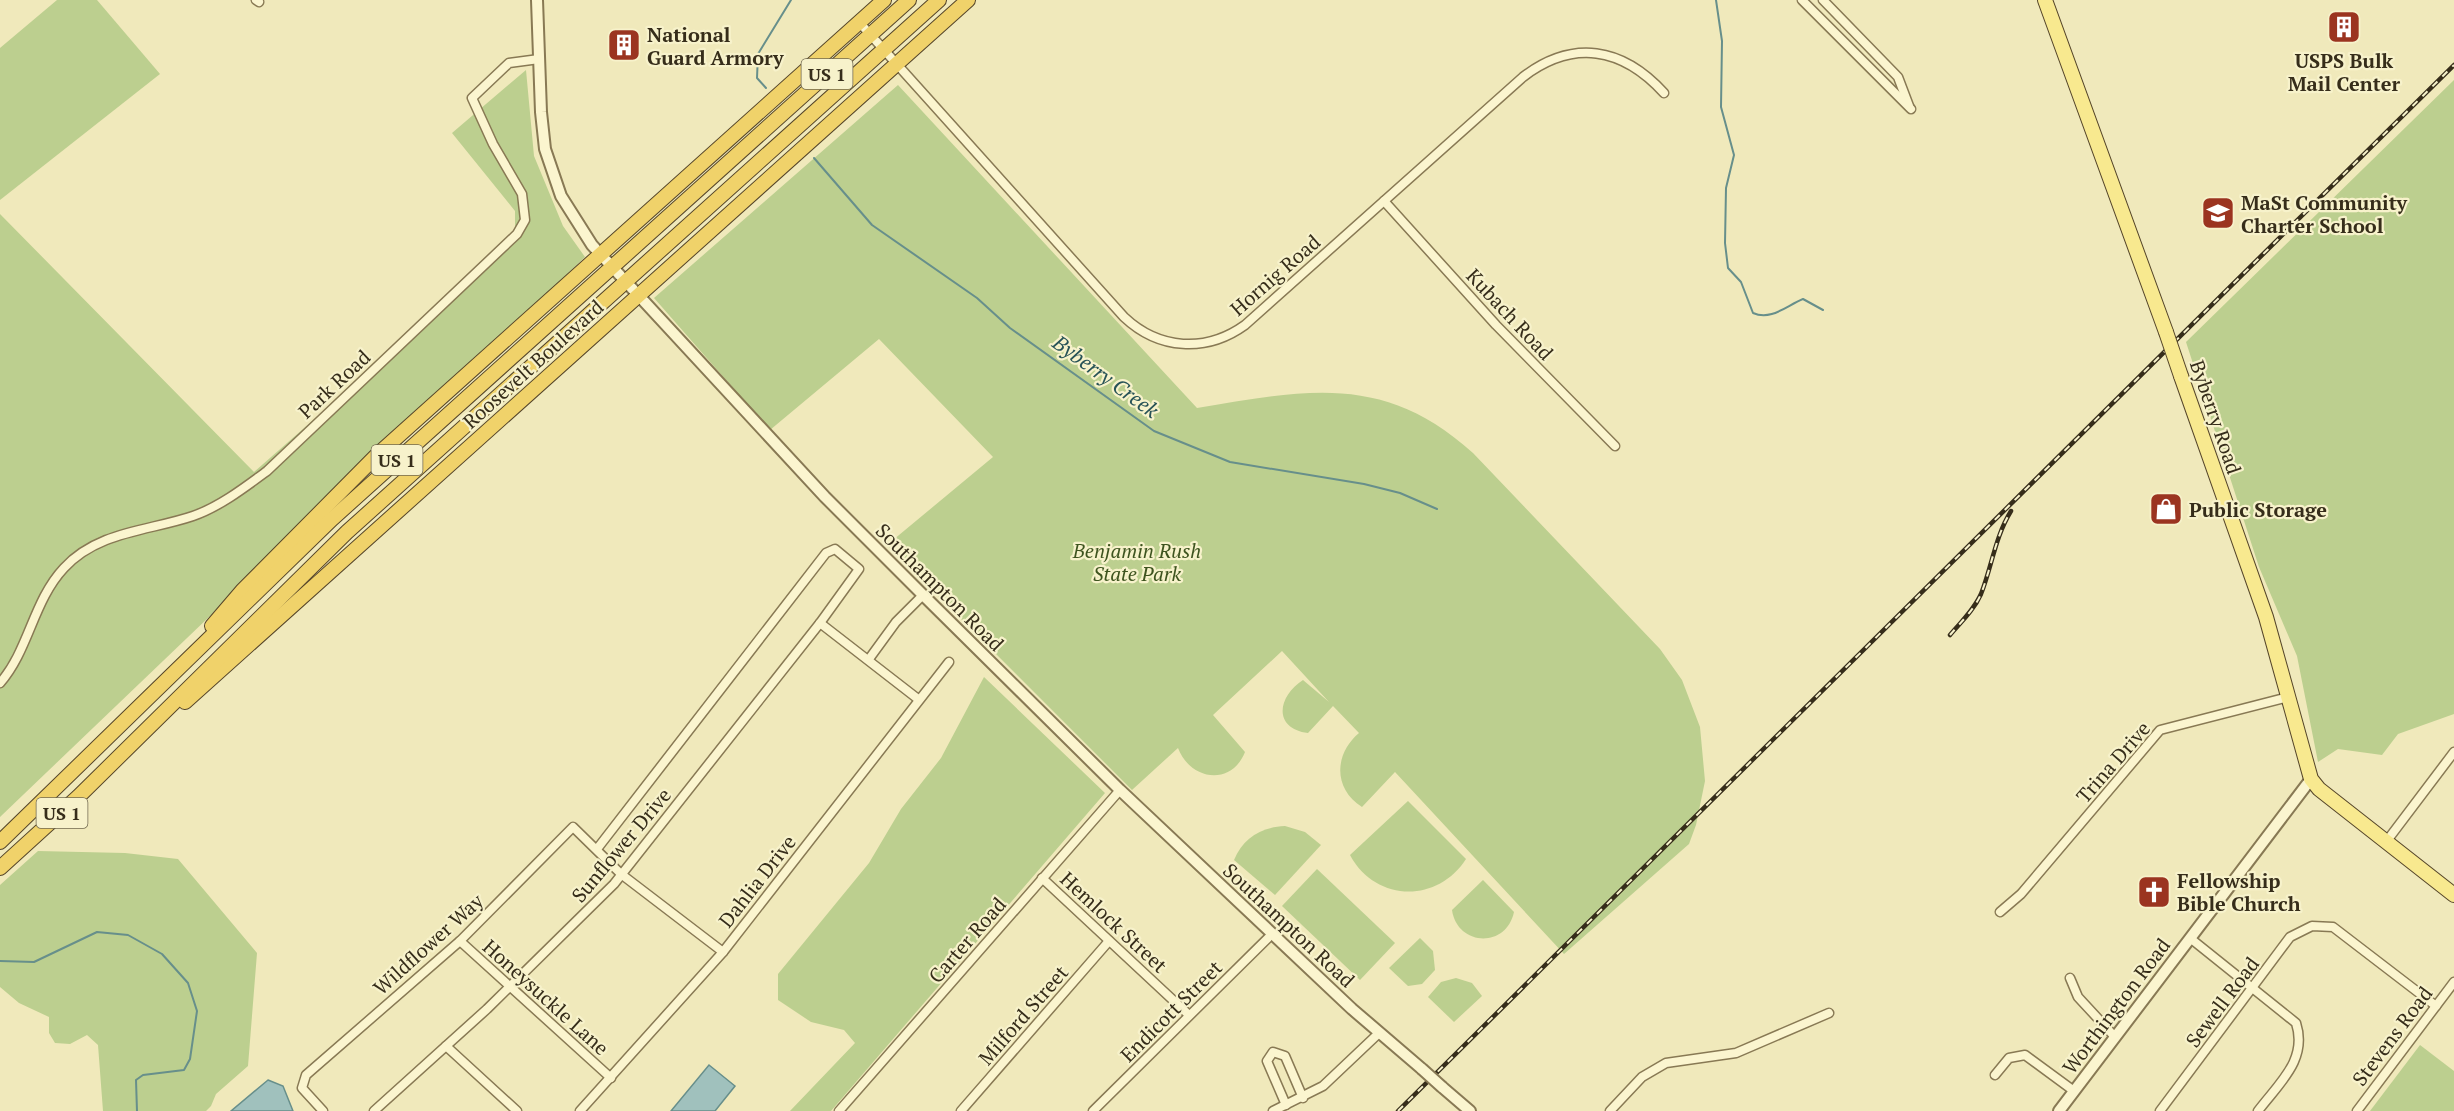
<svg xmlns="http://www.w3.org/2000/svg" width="2454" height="1111" font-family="'PT Serif',serif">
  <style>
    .green { fill: #bccf8f }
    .water { fill: #a0c1bd; stroke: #678f8b; stroke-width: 1.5 }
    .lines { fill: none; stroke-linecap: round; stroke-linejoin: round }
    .stream { stroke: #678f8b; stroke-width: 2 }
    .minor-casing { stroke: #887954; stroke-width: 11 }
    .tertiary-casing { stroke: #887954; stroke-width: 14 }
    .primary-casing { stroke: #554529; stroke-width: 16 }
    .trunk-casing { stroke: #554529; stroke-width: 16 }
    .minor { stroke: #fbf5cf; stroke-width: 8 }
    .tertiary { stroke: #fbf5cf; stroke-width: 10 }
    .primary { stroke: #f8e98f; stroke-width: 14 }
    .trunk { stroke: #f0d26a; stroke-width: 14 }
    .rail-casing { stroke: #362d1a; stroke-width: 4.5 }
    .rail { stroke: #f7f2cb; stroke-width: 2; stroke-dasharray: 7; stroke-linecap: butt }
    .tertiary-bridge-casing { stroke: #887954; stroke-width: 14; stroke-linecap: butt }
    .primary-bridge-casing { stroke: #554529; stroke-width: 16; stroke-linecap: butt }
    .tertiary-bridge { stroke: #fbf5cf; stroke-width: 10 }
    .primary-bridge { stroke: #f8e98f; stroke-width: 14 }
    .labels { text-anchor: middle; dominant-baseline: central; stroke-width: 4.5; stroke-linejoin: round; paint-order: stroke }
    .shield { fill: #f7f2cb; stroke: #70684f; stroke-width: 1.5 }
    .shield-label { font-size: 18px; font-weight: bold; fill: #362d1a }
    .poi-label { font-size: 20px; font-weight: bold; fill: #362d1a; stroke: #f7f2cb; text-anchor: start }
    .street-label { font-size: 20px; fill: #362d1a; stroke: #f7f2cb }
    .park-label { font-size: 20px; font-style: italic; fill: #3e541f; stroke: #f7f2cb }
    .water-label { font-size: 21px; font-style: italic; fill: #285357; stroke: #f7f2cb }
  </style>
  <rect width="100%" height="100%" fill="#f0e9bb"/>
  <!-- green -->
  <g class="green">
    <path d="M 57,0 L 97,0 L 160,74 L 0,200 L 0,48 Z"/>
    <path d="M 526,70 L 534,156 L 563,226 L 585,257 L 0,817 L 0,214 L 254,472 L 515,243 L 515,211 L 452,133 Z"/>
    <path d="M 2454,80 L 2454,714 L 2398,734 L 2382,755 L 2338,749 L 2318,762 L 2297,656 L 2259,567 L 2186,342 Z"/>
    <path d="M 898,85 L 1197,408 C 1305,390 1384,372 1473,453 L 1660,649 L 1682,680 L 1700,727 L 1705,781 L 1696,825 L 1689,844 L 1564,954 L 1395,772 L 1362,807 C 1333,789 1334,754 1359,733 L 1333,706 L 1308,733 C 1272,728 1278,696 1303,680 L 1329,702 L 1282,651 L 1213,715 L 1245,752 C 1231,787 1190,780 1178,748 L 1132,790 L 887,545 L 993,457 L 879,339 L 770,430 L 654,298 Z"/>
    <path d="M 984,677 L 1105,793 L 831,1111 L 790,1111 L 855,1043 L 844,1030 L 811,1022 L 778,1000 L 778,974 L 869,863 L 901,809 L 941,758 Z"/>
    <path d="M 1408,801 L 1466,859 C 1437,904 1375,902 1350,855 Z"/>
    <path d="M 1285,826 L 1305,832 L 1321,845 L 1275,895 L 1234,860 C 1243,838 1261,827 1285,826 Z"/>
    <path d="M 38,851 L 125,853 L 178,859 L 257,953 L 248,1066 L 216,1094 L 211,1106 L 206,1111 L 103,1111 L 98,1045 L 87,1035 L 70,1044 L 55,1043 L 49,1033 L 49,1017 L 19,1003 L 0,987 L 0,885 Z"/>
    <path d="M 1317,869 L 1395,943 L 1360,980 L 1282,906 Z"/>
    <path d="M 1483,880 L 1514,912 C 1506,949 1457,946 1452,910 Z"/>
    <path d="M 1420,938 L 1433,951 L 1435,970 L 1422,984 L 1408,986 L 1389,968 Z"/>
    <path d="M 1456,978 L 1472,983 L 1482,996 L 1454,1022 L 1428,997 L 1441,982 Z"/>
    <path d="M 2420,1045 L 2454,1071 L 2454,1111 L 2370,1111 Z"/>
  </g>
  <!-- water -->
  <g class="water">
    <path d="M 709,1065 L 735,1086 L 715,1111 L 671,1111 Z"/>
    <path d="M 268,1080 L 283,1086 L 293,1111 L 231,1111 Z"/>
  </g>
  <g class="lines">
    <!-- stream -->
    <g class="stream">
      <path d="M 1716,0 L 1722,41 L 1721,107 L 1734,155 L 1726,188 L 1725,243 L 1728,268 L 1741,282 L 1753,313 C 1771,321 1786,306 1803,299 L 1823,310"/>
      <path d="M 766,88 L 757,78 L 758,54 L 791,0"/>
      <path d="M 814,158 L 872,225 L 977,298 L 1010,328 L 1154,431 L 1230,462 L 1364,484 L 1400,493 L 1437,509"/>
      <path d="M 0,961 L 34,962 L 97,932 L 128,935 L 162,954 L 188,983 L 197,1011 L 190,1059 L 184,1070 L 143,1075 L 136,1080 L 137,1111"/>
    </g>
    <defs>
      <g id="minor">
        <path d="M 256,0 L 259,2"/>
        <path d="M 1802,0 L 1911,109"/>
        <path d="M 1823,0 L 1898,77 L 1909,106"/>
        <path d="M 859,22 L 1124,317 C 1159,350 1206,353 1245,325 L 1523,77 C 1573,39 1622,47 1664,93"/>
        <path d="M 1384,201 L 1496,325 L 1615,446"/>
        <path d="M 820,623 L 918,699"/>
        <path d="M 869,659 L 896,622 L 923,595"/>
        <path d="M 0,683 C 29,650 33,601 64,568 C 98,531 149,531 193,516 C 219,507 244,488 267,471 L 517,234 L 525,220 L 522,194 L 493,144 L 472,98 L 509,63 L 539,59"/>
        <path d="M 2386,842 L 2454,752"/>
        <path d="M 1042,878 L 1189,1015"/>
        <path d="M 2000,912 L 2021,894 L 2160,730 L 2288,697"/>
        <path d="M 2190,938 L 2296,1023 C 2308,1060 2279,1083 2258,1111"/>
        <path d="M 460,941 L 611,1078"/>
        <path d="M 2070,978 L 2078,997 L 2115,1037"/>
        <path d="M 446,1046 L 517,1111"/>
        <path d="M 1995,1075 L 2009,1058 L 2025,1055 L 2074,1091"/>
        <path d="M 1286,1105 L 1267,1061 L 1273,1052 L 1285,1056 L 1303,1098"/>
        <path d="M 323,1111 L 302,1088 L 306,1075 L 460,941 L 573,827 L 621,874 L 723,952"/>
        <path d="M 374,1111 L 487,1009 L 614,884 L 820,623 L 859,569 L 835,549 L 826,553 L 597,849"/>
        <path d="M 580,1111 L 723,952 L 949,662"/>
        <path d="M 839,1111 L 1120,790"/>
        <path d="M 961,1111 L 1109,941"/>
        <path d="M 1093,1111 L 1272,934"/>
        <path d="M 1273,1111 L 1323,1086 L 1379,1033"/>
        <path d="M 1610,1111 L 1642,1077 L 1666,1063 L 1736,1053 L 1829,1013"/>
        <path d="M 2160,1111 L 2290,937 L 2312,926 L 2333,927 L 2436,1006"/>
        <path d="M 2357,1111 L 2454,982"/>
      </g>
      <g id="tertiary">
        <path d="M 537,0 L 541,112 L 545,149 L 561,196 L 592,245 L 825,497 L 923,595 L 1120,790 L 1352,1009 L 1422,1069"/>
        <path d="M 1442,1087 L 1470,1111"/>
        <path d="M 2059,1111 L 2311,779"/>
      </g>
      <g id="primary">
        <path d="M 2045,0 L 2166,332"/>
        <path d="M 2181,376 L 2266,617 L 2311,779 L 2319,789 L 2454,895"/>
      </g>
      <g id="trunk">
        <path d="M 212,626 L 242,591 L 376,456 L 884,0"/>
        <path d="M 185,702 L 968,0"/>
        <path d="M 0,842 L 332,519 L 909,0"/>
        <path d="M 0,868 L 78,797 L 347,532 L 939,0"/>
      </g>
    </defs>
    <!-- minor casing -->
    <use href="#minor" class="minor-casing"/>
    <!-- tertiary casing -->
    <use href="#tertiary" class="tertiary-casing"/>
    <!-- primary casing -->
    <use href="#primary" class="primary-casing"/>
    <!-- trunk casing -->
    <use href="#trunk" class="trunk-casing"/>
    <!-- minor -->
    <use href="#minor" class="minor"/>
    <!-- tertiary -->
    <use href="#tertiary" class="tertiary"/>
    <!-- primary -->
    <use href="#primary" class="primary"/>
    <!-- trunk -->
    <use href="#trunk" class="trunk"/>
    <defs>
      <g id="rail">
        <path d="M 1950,635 C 1961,622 1974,610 1981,594 C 1992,566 1995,537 2011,511"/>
        <path d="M 1398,1111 L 2454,65"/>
      </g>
    </defs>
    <!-- rail casing -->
    <use href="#rail" class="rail-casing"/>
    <!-- rail -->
    <use href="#rail" class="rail"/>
    <defs>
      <path id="tertiary-bridge" d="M 1422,1069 L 1442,1087"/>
      <path id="primary-bridge" d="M 2166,332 L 2181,376"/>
    </defs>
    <!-- tertiary-bridge casing -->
    <use href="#tertiary-bridge" class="tertiary-bridge-casing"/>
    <!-- primary-bridge casing -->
    <use href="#primary-bridge" class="primary-bridge-casing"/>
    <!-- tertiary-bridge -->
    <use href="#tertiary-bridge" class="tertiary-bridge"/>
    <!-- primary-bridge -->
    <use href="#primary-bridge" class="primary-bridge"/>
  </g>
  <!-- icons -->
  <defs>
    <symbol id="building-square" viewBox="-11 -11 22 22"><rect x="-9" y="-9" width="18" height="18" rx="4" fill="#9b3420" stroke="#f7f2cb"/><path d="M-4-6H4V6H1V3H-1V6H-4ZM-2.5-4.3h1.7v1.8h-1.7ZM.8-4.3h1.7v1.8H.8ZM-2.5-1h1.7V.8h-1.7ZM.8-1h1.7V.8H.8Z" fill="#fff"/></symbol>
    <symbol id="school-square" viewBox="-11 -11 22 22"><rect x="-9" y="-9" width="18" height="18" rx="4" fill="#9b3420" stroke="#f7f2cb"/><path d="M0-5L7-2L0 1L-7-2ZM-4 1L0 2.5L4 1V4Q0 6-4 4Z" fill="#fff"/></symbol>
    <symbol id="shop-square" viewBox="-11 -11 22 22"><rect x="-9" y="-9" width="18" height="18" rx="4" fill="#9b3420" stroke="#f7f2cb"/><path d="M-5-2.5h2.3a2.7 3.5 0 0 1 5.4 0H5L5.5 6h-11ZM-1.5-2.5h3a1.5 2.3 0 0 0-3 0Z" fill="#fff"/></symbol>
    <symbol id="church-square" viewBox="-11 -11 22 22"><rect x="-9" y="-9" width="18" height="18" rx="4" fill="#9b3420" stroke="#f7f2cb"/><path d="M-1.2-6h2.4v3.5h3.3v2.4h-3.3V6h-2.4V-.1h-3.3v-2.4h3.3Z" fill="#fff"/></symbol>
  </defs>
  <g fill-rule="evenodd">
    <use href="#building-square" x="2325" y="8" width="38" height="38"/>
    <use href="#building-square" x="605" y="26" width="38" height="38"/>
    <use href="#school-square" x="2199" y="194" width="38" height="38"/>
    <use href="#shop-square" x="2147" y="490" width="38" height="38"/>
    <use href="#church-square" x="2135" y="873" width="38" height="38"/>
  </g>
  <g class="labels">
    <!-- shield labels -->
    <g class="shield">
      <rect x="801.5" y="59" width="51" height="30" rx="4.5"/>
      <rect x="371.5" y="445" width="51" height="30" rx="4.5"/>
      <rect x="36.5" y="798" width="51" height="30" rx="4.5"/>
    </g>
    <g class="shield-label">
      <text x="827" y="74">US 1</text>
      <text x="397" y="460">US 1</text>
      <text x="62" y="813">US 1</text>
    </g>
    <!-- poi labels -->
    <g class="poi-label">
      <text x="647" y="34">National<tspan x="647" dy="23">Guard Armory</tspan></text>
      <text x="2344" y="60" text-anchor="middle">USPS Bulk<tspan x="2344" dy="23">Mail Center</tspan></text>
      <text x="2241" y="202">MaSt Community<tspan x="2241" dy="23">Charter School</tspan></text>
      <text x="2189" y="509">Public Storage</text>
      <text x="2177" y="880">Fellowship<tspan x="2177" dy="23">Bible Church</tspan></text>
    </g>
    <!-- street labels -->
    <g class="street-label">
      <text transform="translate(1275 275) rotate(-41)">Hornig Road</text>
      <text transform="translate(1510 314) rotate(47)">Kubach Road</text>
      <text transform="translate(533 364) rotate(-42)">Roosevelt Boulevard</text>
      <text transform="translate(334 384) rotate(-43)">Park Road</text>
      <text transform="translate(2216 417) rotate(71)">Byberry Road</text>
      <text transform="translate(940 587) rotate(45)">Southampton Road</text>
      <text transform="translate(2113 762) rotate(-49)">Trina Drive</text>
      <text transform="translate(621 845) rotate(-50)">Sunflower Drive</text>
      <text transform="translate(757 881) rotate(-52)">Dahlia Drive</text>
      <text transform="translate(1114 922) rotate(43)">Hemlock Street</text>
      <text transform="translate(1289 925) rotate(43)">Southampton Road</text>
      <text transform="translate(967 940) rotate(-49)">Carter Road</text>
      <text transform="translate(428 944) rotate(-42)">Wildflower Way</text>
      <text transform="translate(546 997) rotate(42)">Honeysuckle Lane</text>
      <text transform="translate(2222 1002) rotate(-53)">Sewell Road</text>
      <text transform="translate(2116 1006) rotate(-53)">Worthington Road</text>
      <text transform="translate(1171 1011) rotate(-45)">Endicott Street</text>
      <text transform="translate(1023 1015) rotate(-49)">Milford Street</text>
      <text transform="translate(2392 1036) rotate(-53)">Stevens Road</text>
    </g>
    <!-- park labels -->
    <g class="park-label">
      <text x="1137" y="550">Benjamin Rush<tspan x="1137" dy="23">State Park</tspan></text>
    </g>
    <!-- water labels -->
    <g class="water-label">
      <text transform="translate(1106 376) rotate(36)">Byberry Creek</text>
    </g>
  </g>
</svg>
